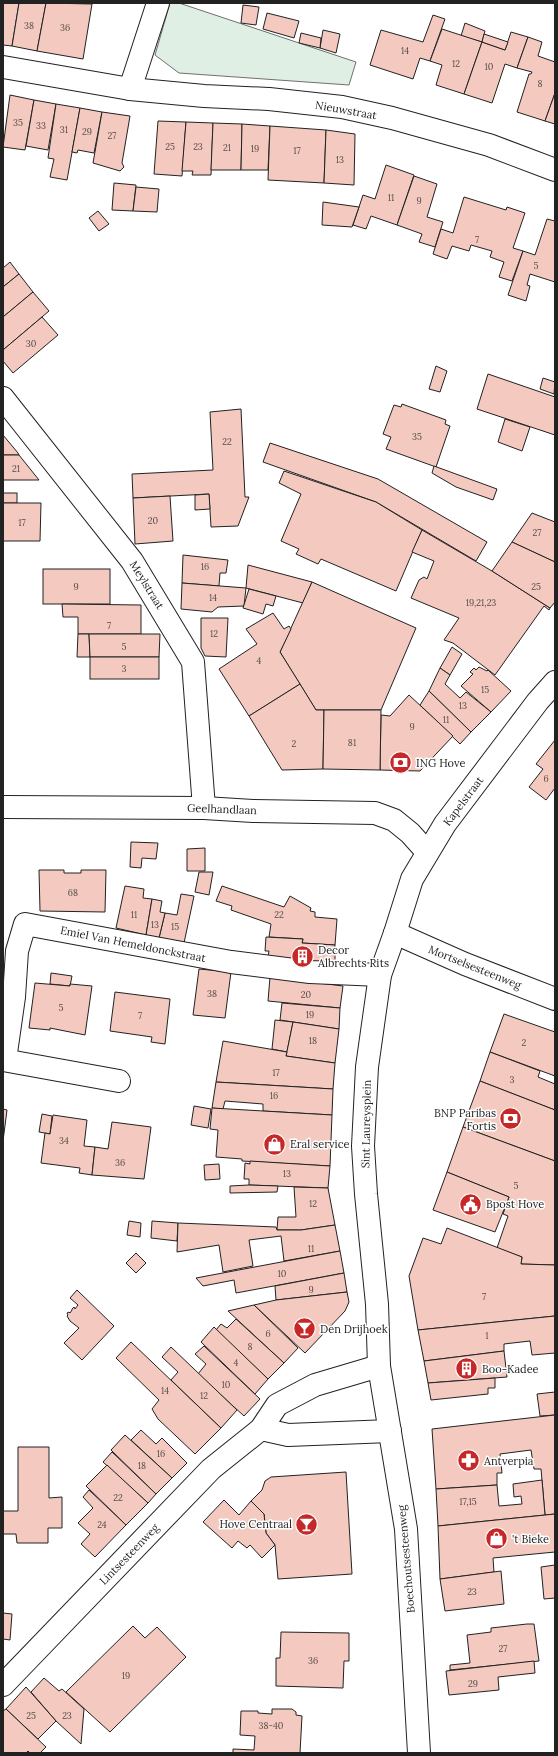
<svg xmlns="http://www.w3.org/2000/svg" width="558" height="1756" font-family="Lora,serif">
  <style>
    .green { fill: #e0efe3; stroke: #6f6f6f }
    .building { fill: #f3c9c0; stroke: #222 }
    .lines { fill: none; stroke-linecap: round; stroke-linejoin: round }
    .street-casing { stroke: #222; stroke-width: 24 }
    .secondary-casing { stroke: #222; stroke-width: 24 }
    .street { stroke: #fff; stroke-width: 22 }
    .secondary { stroke: #fff; stroke-width: 22 }
    .labels { text-anchor: middle; dominant-baseline: central; stroke-width: 3; stroke-linejoin: round; paint-order: stroke }
    .number-label { font-size: 9px; fill: #564c4a }
    .street-label { font-size: 11px; fill: #222; stroke: #fff }
    .poi-label { font-size: 11px; fill: #222; stroke: #fff; text-anchor: start }
  </style>
  <rect width="100%" height="100%" fill="#fff"/>
  <!-- green -->
  <path class="green" d="M 170,3 L 179,3 L 356,62 L 349,85 L 179,73 L 155,55 Z"/>
  <!-- building -->
  <g class="building">
    <path d="M 3,3 L 19,3 L 12,46 L 3,45 Z"/>
    <path d="M 19,3 L 46,3 L 37,51 L 12,46 Z"/>
    <path d="M 46,3 L 92,4 L 83,59 L 37,51 Z"/>
    <path d="M 243,5 L 259,7 L 256,25 L 241,23 Z"/>
    <path d="M 267,13 L 299,21 L 294,38 L 263,29 Z"/>
    <path d="M 433,15 L 445,19 L 430,61 L 420,58 L 413,79 L 370,65 L 381,30 L 423,42 Z"/>
    <path d="M 465,23 L 485,31 L 482,42 L 461,36 Z"/>
    <path d="M 442,29 L 482,42 L 464,94 L 436,85 L 442,65 L 430,61 Z"/>
    <path d="M 323,30 L 340,34 L 336,53 L 320,48 Z"/>
    <path d="M 511,32 L 528,37 L 517,68 L 505,64 L 492,103 L 464,94 L 482,42 L 505,50 Z"/>
    <path d="M 301,33 L 321,38 L 320,48 L 299,43 Z"/>
    <path d="M 484,34 L 508,42 L 505,50 L 482,42 Z"/>
    <path d="M 528,37 L 542,42 L 538,56 L 555,62 L 555,93 L 545,121 L 517,112 L 529,74 L 531,74 L 532,72 L 517,68 Z"/>
    <path d="M 555,93 L 555,124 L 545,121 Z"/>
    <path d="M 10,95 L 34,100 L 25,150 L 3,147 Z"/>
    <path d="M 34,100 L 56,104 L 48,150 L 26,146 Z"/>
    <path d="M 56,104 L 80,108 L 67,180 L 50,177 L 54,159 L 48,158 Z"/>
    <path d="M 80,108 L 102,112 L 94,153 L 78,150 L 77,153 L 72,152 Z"/>
    <path d="M 102,112 L 130,116 L 122,163 L 124,167 L 120,171 L 93,163 Z"/>
    <path d="M 158,121 L 186,122 L 182,176 L 154,174 Z"/>
    <path d="M 186,122 L 213,123 L 211,175 L 192,175 L 193,171 L 182,171 Z"/>
    <path d="M 213,123 L 242,124 L 241,170 L 211,170 Z"/>
    <path d="M 242,124 L 270,126 L 268,170 L 241,170 Z"/>
    <path d="M 270,126 L 326,130 L 324,183 L 268,180 Z"/>
    <path d="M 326,130 L 355,134 L 354,185 L 324,183 Z"/>
    <path d="M 386,165 L 414,175 L 397,225 L 371,216 L 366,229 L 353,225 L 363,195 L 375,199 Z"/>
    <path d="M 414,176 L 437,184 L 427,217 L 443,222 L 435,247 L 419,242 L 422,234 L 397,225 Z"/>
    <path d="M 114,183 L 136,185 L 133,211 L 112,210 Z"/>
    <path d="M 136,187 L 159,189 L 157,212 L 133,211 Z"/>
    <path d="M 464,197 L 506,210 L 507,207 L 525,213 L 513,248 L 523,251 L 512,281 L 499,277 L 504,262 L 490,257 L 492,251 L 471,245 L 469,251 L 452,246 L 447,259 L 433,254 L 441,229 L 453,233 Z"/>
    <path d="M 323,202 L 359,207 L 352,227 L 322,225 Z"/>
    <path d="M 98,211 L 109,224 L 99,231 L 89,218 Z"/>
    <path d="M 547,219 L 555,221 L 555,282 L 530,274 L 527,285 L 530,286 L 526,301 L 508,295 L 523,251 L 535,255 Z"/>
    <path d="M 10,262 L 19,274 L 3,287 L 3,268 Z"/>
    <path d="M 19,274 L 33,292 L 3,317 L 3,287 Z"/>
    <path d="M 33,292 L 49,311 L 3,350 L 3,317 Z"/>
    <path d="M 42,317 L 58,335 L 13,373 L 3,361 L 3,350 Z"/>
    <path d="M 436,366 L 447,371 L 440,392 L 429,389 Z"/>
    <path d="M 488,374 L 555,397 L 555,435 L 477,409 Z"/>
    <path d="M 543,378 L 555,382 L 554,394 L 540,389 Z"/>
    <path d="M 402,404 L 446,420 L 445,424 L 450,426 L 436,467 L 386,449 L 391,437 L 383,434 L 394,405 L 401,407 Z"/>
    <path d="M 241,409 L 245,497 L 249,497 L 238,526 L 211,527 L 209,494 L 133,498 L 132,474 L 213,470 L 210,412 Z"/>
    <path d="M 505,419 L 530,427 L 522,451 L 498,442 Z"/>
    <path d="M 3,435 L 18,453 L 19,455 L 3,455 Z"/>
    <path d="M 270,443 L 378,479 L 487,542 L 476,561 L 376,502 L 263,462 Z"/>
    <path d="M 3,455 L 19,455 L 39,480 L 3,480 Z"/>
    <path d="M 434,466 L 497,489 L 493,500 L 456,487 L 432,473 Z"/>
    <path d="M 284,471 L 376,502 L 422,530 L 396,591 L 321,559 L 318,564 L 296,554 L 299,549 L 281,541 L 301,494 L 279,483 Z"/>
    <rect x="3" y="493" width="14" height="10"/>
    <path d="M 209,494 L 210,509 L 195,510 L 195,495 Z"/>
    <path d="M 170,496 L 173,541 L 135,544 L 133,498 Z"/>
    <path d="M 3,503 L 41,503 L 40,541 L 3,541 Z"/>
    <path d="M 532,513 L 555,522 L 555,562 L 512,542 Z"/>
    <path d="M 422,530 L 492,571 L 550,608 L 549,610 L 544,606 L 495,675 L 453,643 L 444,640 L 459,618 L 411,598 L 419,580 L 424,577 L 427,579 L 434,561 L 412,552 Z"/>
    <path d="M 512,542 L 555,562 L 555,602 L 550,608 L 492,571 Z"/>
    <path d="M 183,555 L 228,560 L 226,573 L 220,573 L 219,586 L 182,583 Z"/>
    <path d="M 248,565 L 312,582 L 303,603 L 246,588 Z"/>
    <rect x="43" y="569" width="67" height="35"/>
    <path d="M 312,582 L 416,628 L 381,710 L 316,710 L 280,652 Z"/>
    <path d="M 182,583 L 246,588 L 244,606 L 218,607 L 212,612 L 181,609 Z"/>
    <path d="M 249,589 L 276,596 L 273,606 L 266,604 L 263,614 L 243,608 Z"/>
    <path d="M 62,604 L 141,605 L 141,634 L 78,634 L 78,617 L 63,617 Z"/>
    <path d="M 273,613 L 284,629 L 289,626 L 291,629 L 280,652 L 300,684 L 249,716 L 219,669 L 257,644 L 246,629 Z"/>
    <path d="M 201,618 L 228,618 L 226,657 L 205,656 L 201,648 Z"/>
    <path d="M 78,634 L 89,634 L 90,657 L 77,657 Z"/>
    <path d="M 89,634 L 160,634 L 159,657 L 90,657 Z"/>
    <path d="M 452,647 L 462,654 L 450,675 L 440,668 Z"/>
    <rect x="90" y="657" width="69" height="22"/>
    <path d="M 479,667 L 487,671 L 488,670 L 511,691 L 491,712 L 461,686 L 473,674 L 470,672 L 474,668 L 476,670 Z"/>
    <path d="M 440,668 L 450,675 L 445,684 L 460,698 L 466,692 L 491,712 L 471,732 L 429,691 Z"/>
    <path d="M 300,684 L 316,710 L 324,710 L 323,769 L 282,770 L 249,716 Z"/>
    <path d="M 429,691 L 471,732 L 460,744 L 420,705 Z"/>
    <path d="M 409,695 L 453,736 L 420,771 L 380,770 L 381,715 L 390,716 Z"/>
    <path d="M 324,710 L 381,710 L 380,770 L 323,769 Z"/>
    <path d="M 555,740 L 555,788 L 546,800 L 529,787 L 543,769 L 536,764 Z"/>
    <path d="M 131,842 L 158,843 L 156,859 L 142,858 L 141,868 L 130,867 Z"/>
    <path d="M 205,848 L 205,871 L 187,871 L 187,849 Z"/>
    <path d="M 39,870 L 64,870 L 64,873 L 81,873 L 81,870 L 106,870 L 105,912 L 40,911 Z"/>
    <path d="M 199,872 L 213,872 L 209,895 L 195,892 Z"/>
    <path d="M 125,886 L 144,889 L 143,898 L 152,899 L 146,935 L 116,928 Z"/>
    <path d="M 222,886 L 284,907 L 290,896 L 311,908 L 310,911 L 315,912 L 315,917 L 337,919 L 335,945 L 302,943 L 303,939 L 269,937 L 271,924 L 231,910 L 232,906 L 216,901 Z"/>
    <path d="M 181,894 L 194,896 L 184,943 L 159,938 L 165,913 L 177,915 Z"/>
    <path d="M 152,899 L 162,901 L 160,912 L 165,913 L 159,938 L 146,935 Z"/>
    <path d="M 266,937 L 303,939 L 302,943 L 335,945 L 335,967 L 267,962 L 269,951 L 265,951 Z"/>
    <path d="M 199,969 L 231,972 L 225,1018 L 193,1015 Z"/>
    <path d="M 51,973 L 72,976 L 70,986 L 50,984 Z"/>
    <path d="M 270,977 L 343,986 L 340,1008 L 268,1001 Z"/>
    <path d="M 35,983 L 70,986 L 70,984 L 92,986 L 85,1035 L 50,1028 L 50,1030 L 29,1028 Z"/>
    <path d="M 115,992 L 170,999 L 165,1044 L 151,1042 L 152,1037 L 110,1031 Z"/>
    <path d="M 282,1003 L 340,1008 L 339,1029 L 280,1020 Z"/>
    <path d="M 504,1014 L 555,1032 L 555,1076 L 490,1052 Z"/>
    <path d="M 275,1020 L 293,1022 L 287,1052 L 272,1049 Z"/>
    <path d="M 293,1022 L 339,1029 L 335,1063 L 286,1056 Z"/>
    <path d="M 223,1041 L 287,1052 L 286,1056 L 335,1063 L 333,1089 L 216,1082 Z"/>
    <path d="M 490,1052 L 540,1071 L 538,1077 L 555,1084 L 555,1110 L 480,1081 Z"/>
    <path d="M 480,1081 L 555,1110 L 555,1161 L 463,1127 Z"/>
    <path d="M 216,1082 L 333,1089 L 332,1115 L 263,1111 L 263,1104 L 225,1101 L 223,1109 L 212,1108 Z"/>
    <path d="M 194,1106 L 211,1109 L 208,1128 L 191,1125 Z"/>
    <path d="M 212,1108 L 332,1115 L 330,1166 L 242,1161 L 242,1159 L 216,1157 L 218,1130 L 210,1129 Z"/>
    <path d="M 3,1109 L 7,1110 L 3,1141 Z"/>
    <path d="M 42,1114 L 52,1116 L 50,1134 L 39,1132 Z"/>
    <path d="M 53,1115 L 87,1120 L 84,1146 L 95,1147 L 92,1175 L 79,1173 L 80,1168 L 41,1163 L 45,1133 L 50,1134 Z"/>
    <path d="M 112,1122 L 151,1127 L 144,1179 L 92,1175 L 95,1147 L 108,1149 Z"/>
    <path d="M 463,1127 L 555,1161 L 555,1265 L 521,1264 L 522,1257 L 497,1248 L 508,1216 L 503,1214 L 509,1197 L 447,1172 Z"/>
    <path d="M 250,1161 L 330,1166 L 328,1188 L 249,1185 L 249,1179 L 244,1179 L 245,1163 L 250,1164 Z"/>
    <path d="M 219,1164 L 220,1179 L 205,1180 L 204,1165 Z"/>
    <path d="M 447,1172 L 509,1197 L 495,1232 L 433,1210 Z"/>
    <path d="M 249,1185 L 278,1186 L 277,1192 L 230,1193 L 230,1186 Z"/>
    <path d="M 294,1187 L 328,1188 L 335,1225 L 301,1230 L 277,1230 L 278,1217 L 296,1217 Z"/>
    <path d="M 129,1221 L 141,1223 L 140,1237 L 127,1235 Z"/>
    <path d="M 152,1221 L 178,1223 L 177,1241 L 151,1238 Z"/>
    <path d="M 178,1223 L 276,1227 L 277,1230 L 301,1230 L 335,1225 L 340,1251 L 284,1261 L 281,1236 L 249,1240 L 253,1266 L 223,1272 L 219,1245 L 177,1252 Z"/>
    <path d="M 447,1228 L 522,1257 L 521,1264 L 555,1265 L 555,1316 L 418,1330 L 409,1276 L 423,1238 L 441,1244 Z"/>
    <path d="M 340,1251 L 344,1273 L 236,1293 L 234,1280 L 203,1286 L 196,1278 Z"/>
    <path d="M 136,1253 L 146,1263 L 136,1273 L 126,1263 Z"/>
    <path d="M 344,1273 L 347,1292 L 276,1300 L 275,1286 Z"/>
    <path d="M 77,1290 L 114,1326 L 82,1360 L 64,1343 L 79,1328 L 70,1321 L 67,1316 L 68,1315 L 67,1313 L 69,1312 L 70,1313 L 72,1310 L 72,1309 L 74,1307 L 75,1309 L 78,1305 L 70,1298 Z"/>
    <path d="M 347,1292 L 349,1302 L 345,1311 L 305,1353 L 254,1305 L 276,1300 Z"/>
    <path d="M 254,1305 L 298,1348 L 284,1363 L 228,1311 Z"/>
    <path d="M 555,1316 L 555,1353 L 532,1355 L 530,1341 L 504,1344 L 504,1351 L 424,1361 L 418,1330 Z"/>
    <path d="M 236,1319 L 284,1363 L 268,1379 L 216,1330 L 221,1324 L 227,1328 Z"/>
    <path d="M 214,1327 L 268,1379 L 255,1394 L 201,1342 Z"/>
    <path d="M 131,1342 L 221,1428 L 195,1454 L 158,1419 L 152,1409 L 159,1400 L 116,1358 Z"/>
    <path d="M 204,1346 L 260,1399 L 244,1416 L 198,1374 L 206,1364 L 195,1354 Z"/>
    <path d="M 171,1347 L 237,1410 L 221,1428 L 171,1380 L 178,1372 L 162,1357 Z"/>
    <path d="M 504,1351 L 507,1377 L 428,1383 L 424,1361 Z"/>
    <path d="M 495,1378 L 495,1388 L 488,1388 L 488,1394 L 431,1400 L 428,1383 Z"/>
    <path d="M 555,1392 L 555,1415 L 540,1416 L 537,1394 Z"/>
    <path d="M 555,1415 L 555,1514 L 545,1515 L 541,1469 L 534,1469 L 531,1450 L 500,1454 L 502,1473 L 497,1473 L 497,1485 L 436,1489 L 432,1429 Z"/>
    <path d="M 141,1430 L 156,1444 L 162,1438 L 187,1463 L 172,1478 L 131,1440 Z"/>
    <path d="M 125,1435 L 172,1478 L 156,1494 L 111,1450 Z"/>
    <path d="M 18,1447 L 49,1447 L 49,1498 L 62,1497 L 62,1528 L 48,1528 L 48,1543 L 17,1543 L 16,1534 L 3,1534 L 3,1511 L 18,1511 Z"/>
    <path d="M 112,1452 L 156,1494 L 148,1503 L 103,1462 Z"/>
    <path d="M 107,1465 L 148,1503 L 126,1525 L 86,1486 Z"/>
    <path d="M 346,1472 L 352,1574 L 278,1579 L 275,1545 L 266,1533 L 264,1514 L 251,1501 L 262,1490 L 265,1481 L 271,1477 Z"/>
    <path d="M 542,1480 L 545,1515 L 438,1526 L 436,1489 L 497,1485 L 499,1506 L 522,1504 L 521,1496 L 514,1497 L 513,1484 Z"/>
    <path d="M 89,1490 L 126,1525 L 95,1557 L 81,1544 L 90,1534 L 78,1523 L 93,1508 L 83,1497 Z"/>
    <path d="M 224,1500 L 239,1515 L 251,1501 L 264,1514 L 266,1533 L 275,1545 L 262,1558 L 250,1545 L 247,1548 L 238,1541 L 232,1548 L 203,1522 Z"/>
    <path d="M 555,1514 L 555,1552 L 493,1558 L 494,1572 L 440,1579 L 438,1526 Z"/>
    <path d="M 555,1565 L 555,1598 L 544,1599 L 541,1567 Z"/>
    <path d="M 501,1571 L 504,1604 L 445,1611 L 440,1579 Z"/>
    <path d="M 3,1613 L 12,1614 L 10,1640 L 3,1639 Z"/>
    <path d="M 527,1624 L 534,1624 L 539,1661 L 450,1670 L 450,1665 L 470,1663 L 467,1635 L 491,1632 L 491,1628 Z"/>
    <path d="M 133,1626 L 145,1638 L 157,1627 L 186,1657 L 110,1732 L 66,1692 Z"/>
    <path d="M 281,1632 L 349,1633 L 349,1661 L 344,1661 L 343,1688 L 276,1686 L 276,1658 L 280,1658 Z"/>
    <path d="M 534,1661 L 535,1673 L 498,1677 L 499,1690 L 449,1695 L 446,1671 Z"/>
    <path d="M 44,1678 L 59,1691 L 62,1689 L 84,1709 L 81,1744 L 56,1721 L 31,1692 Z"/>
    <path d="M 26,1687 L 56,1721 L 38,1739 L 6,1709 Z"/>
    <path d="M 6,1709 L 46,1747 L 40,1753 L 30,1753 L 28,1751 L 26,1753 L 3,1753 L 3,1711 Z"/>
    <path d="M 272,1709 L 292,1709 L 296,1712 L 296,1715 L 302,1716 L 300,1753 L 226,1753 L 233,1753 L 233,1749 L 254,1750 L 255,1736 L 240,1735 L 241,1711 L 258,1711 L 258,1713 L 272,1714 Z"/>
  </g>
  <g class="lines">
    <defs>
      <g id="street">
        <path d="M 3,67 L 130,89 L 204,96 L 269,99 L 342,107 L 392,118 L 489,145 L 555,170"/>
        <path d="M 130,89 L 158,3"/>
        <path d="M 3,398 L 132,561 L 193,662 L 204,808"/>
        <path d="M 3,807 L 204,808 L 253,811 L 375,813 L 394,820 L 410,833 L 427,852"/>
        <path d="M 395,933 L 465,964 L 555,999"/>
        <path d="M 3,1060 L 119,1081"/>
        <path d="M 5,1060 L 14,997 L 17,951 L 25,924 L 231,962 L 310,972 L 380,975"/>
      </g>
      <g id="secondary">
        <path d="M 261,1429 L 288,1435 L 390,1431"/>
        <path d="M 3,1685 L 211,1469 L 261,1429 L 277,1405 L 315,1385 L 379,1366"/>
        <path d="M 419,1753 L 406,1529 L 379,1366 L 377,1304 L 366,1194 L 363,1146 L 367,1067 L 380,975 L 395,933 L 412,879 L 445,824 L 538,701 L 555,682"/>
      </g>
    </defs>
    <!-- street casing -->
    <use href="#street" class="street-casing"/>
    <!-- secondary casing -->
    <use href="#secondary" class="secondary-casing"/>
    <!-- street -->
    <use href="#street" class="street"/>
    <!-- secondary -->
    <use href="#secondary" class="secondary"/>
  </g>
  <!-- icons -->
  <defs>
    <symbol id="bank-disc" viewBox="-11 -11 22 22"><circle r="9.5" fill="#c62828" stroke="#fff"/><path d="M-6-4H6V4H-6ZM0-2.3a2.3 2.3 0 1 0 0 4.6a2.3 2.3 0 1 0 0-4.6Z" fill="#fff"/></symbol>
    <symbol id="building-disc" viewBox="-11 -11 22 22"><circle r="9.5" fill="#c62828" stroke="#fff"/><path d="M-4-6H4V6H1V3H-1V6H-4ZM-2.5-4.3h1.7v1.8h-1.7ZM.8-4.3h1.7v1.8H.8ZM-2.5-1h1.7V.8h-1.7ZM.8-1h1.7V.8H.8Z" fill="#fff"/></symbol>
    <symbol id="shop-disc" viewBox="-11 -11 22 22"><circle r="9.5" fill="#c62828" stroke="#fff"/><path d="M-5-2.5h2.3a2.7 3.5 0 0 1 5.4 0H5L5.5 6h-11ZM-1.5-2.5h3a1.5 2.3 0 0 0-3 0Z" fill="#fff"/></symbol>
    <symbol id="civic-disc" viewBox="-11 -11 22 22"><circle r="9.5" fill="#c62828" stroke="#fff"/><path d="M-.6-6.5H3V-4.5H.6V-3L4-1V1h2V6H-6V1h2V-1L-.6-3ZM-1.2 2.5V6h2.4V2.5Z" fill="#fff"/></symbol>
    <symbol id="bar-disc" viewBox="-11 -11 22 22"><circle r="9.5" fill="#c62828" stroke="#fff"/><path d="M-6-5H6L.8 .8V4.5H3.5V6h-7V4.5H-.8V.8Z" fill="#fff"/></symbol>
    <symbol id="pharmacy-disc" viewBox="-11 -11 22 22"><circle r="9.5" fill="#c62828" stroke="#fff"/><path d="M-2-6h4v4h4v4h-4v4h-4v-4h-4v-4h4Z" fill="#fff"/></symbol>
  </defs>
  <g fill-rule="evenodd">
    <use href="#bank-disc" x="388" y="750" width="25" height="25"/>
    <use href="#building-disc" x="290" y="944" width="25" height="25"/>
    <use href="#bank-disc" x="498" y="1106" width="25" height="25"/>
    <use href="#shop-disc" x="262" y="1132" width="25" height="25"/>
    <use href="#civic-disc" x="458" y="1192" width="25" height="25"/>
    <use href="#bar-disc" x="292" y="1316" width="25" height="25"/>
    <use href="#building-disc" x="454" y="1356" width="25" height="25"/>
    <use href="#pharmacy-disc" x="456" y="1448" width="25" height="25"/>
    <use href="#bar-disc" x="294" y="1512" width="25" height="25"/>
    <use href="#shop-disc" x="484" y="1526" width="25" height="25"/>
  </g>
  <g class="labels">
    <!-- number labels -->
    <g class="number-label">
      <text x="29" y="25">38</text>
      <text x="65" y="27">36</text>
      <text x="405" y="50">14</text>
      <text x="456" y="63">12</text>
      <text x="489" y="66">10</text>
      <text x="540" y="83">8</text>
      <text x="18" y="122">35</text>
      <text x="41" y="125">33</text>
      <text x="64" y="129">31</text>
      <text x="87" y="131">29</text>
      <text x="112" y="135">27</text>
      <text x="170" y="146">25</text>
      <text x="198" y="146">23</text>
      <text x="227" y="147">21</text>
      <text x="255" y="148">19</text>
      <text x="297" y="150">17</text>
      <text x="340" y="159">13</text>
      <text x="391" y="197">11</text>
      <text x="419" y="200">9</text>
      <text x="477" y="239">7</text>
      <text x="536" y="265">5</text>
      <text x="31" y="343">30</text>
      <text x="417" y="436">35</text>
      <text x="227" y="441">22</text>
      <text x="16" y="468">21</text>
      <text x="153" y="520">20</text>
      <text x="22" y="522">17</text>
      <text x="537" y="532">27</text>
      <text x="205" y="566">16</text>
      <text x="76" y="586">9</text>
      <text x="536" y="586">25</text>
      <text x="213" y="597">14</text>
      <text x="481" y="602">19,21,23</text>
      <text x="109" y="625">7</text>
      <text x="214" y="633">12</text>
      <text x="124" y="646">5</text>
      <text x="259" y="660">4</text>
      <text x="124" y="668">3</text>
      <text x="485" y="689">15</text>
      <text x="463" y="705">13</text>
      <text x="446" y="719">11</text>
      <text x="412" y="726">9</text>
      <text x="352" y="742">81</text>
      <text x="294" y="743">2</text>
      <text x="546" y="778">6</text>
      <text x="73" y="892">68</text>
      <text x="134" y="914">11</text>
      <text x="279" y="914">22</text>
      <text x="155" y="924">13</text>
      <text x="175" y="926">15</text>
      <text x="212" y="993">38</text>
      <text x="306" y="994">20</text>
      <text x="61" y="1007">5</text>
      <text x="310" y="1014">19</text>
      <text x="140" y="1015">7</text>
      <text x="313" y="1040">18</text>
      <text x="524" y="1042">2</text>
      <text x="276" y="1072">17</text>
      <text x="512" y="1079">3</text>
      <text x="274" y="1095">16</text>
      <text x="64" y="1140">34</text>
      <text x="120" y="1162">36</text>
      <text x="287" y="1173">13</text>
      <text x="516" y="1185">5</text>
      <text x="313" y="1203">12</text>
      <text x="311" y="1248">11</text>
      <text x="282" y="1273">10</text>
      <text x="311" y="1289">9</text>
      <text x="484" y="1296">7</text>
      <text x="268" y="1333">6</text>
      <text x="487" y="1335">1</text>
      <text x="250" y="1346">8</text>
      <text x="236" y="1362">4</text>
      <text x="226" y="1384">10</text>
      <text x="165" y="1390">14</text>
      <text x="204" y="1395">12</text>
      <text x="161" y="1453">16</text>
      <text x="142" y="1465">18</text>
      <text x="118" y="1497">22</text>
      <text x="468" y="1501">17,15</text>
      <text x="102" y="1524">24</text>
      <text x="472" y="1591">23</text>
      <text x="503" y="1648">27</text>
      <text x="313" y="1660">36</text>
      <text x="126" y="1675">19</text>
      <text x="473" y="1683">29</text>
      <text x="31" y="1715">25</text>
      <text x="67" y="1715">23</text>
      <text x="271" y="1725">38-40</text>
    </g>
    <!-- street labels -->
    <g class="street-label">
      <text transform="translate(346 110) rotate(10)">Nieuwstraat</text>
      <text transform="translate(147 585) rotate(58)">Meylstraat</text>
      <text transform="translate(463 801) rotate(-53)">Kapelstraat</text>
      <text transform="translate(222 809) rotate(2)">Geelhandlaan</text>
      <text transform="translate(133 944) rotate(11)">Emiel Van Hemeldonckstraat</text>
      <text transform="translate(475 967) rotate(22)">Mortselsesteenweg</text>
      <text transform="translate(366 1124) rotate(-89)">Sint Laureysplein</text>
      <text transform="translate(129 1554) rotate(-46)">Lintsesteenweg</text>
      <text transform="translate(406 1559) rotate(-95)">Boechoutsesteenweg</text>
    </g>
    <!-- poi labels -->
    <g class="poi-label">
      <text x="416" y="763">ING Hove</text>
      <text x="318" y="950">Decor<tspan x="318" dy="13">Albrechts Rits</tspan></text>
      <text x="496" y="1113" text-anchor="end">BNP Paribas<tspan x="496" dy="13">Fortis</tspan></text>
      <text x="290" y="1144">Eral service</text>
      <text x="486" y="1204">Bpost Hove</text>
      <text x="320" y="1329">Den Drijhoek</text>
      <text x="482" y="1369">Boo-Kadee</text>
      <text x="484" y="1461">Antverpia</text>
      <text x="292" y="1524" text-anchor="end">Hove Centraal</text>
      <text x="512" y="1539">'t Bieke</text>
    </g>
  </g>
  <!-- border -->
  <rect width="558" height="1756" fill="none" stroke="#222222" stroke-width="8"/>
</svg>
